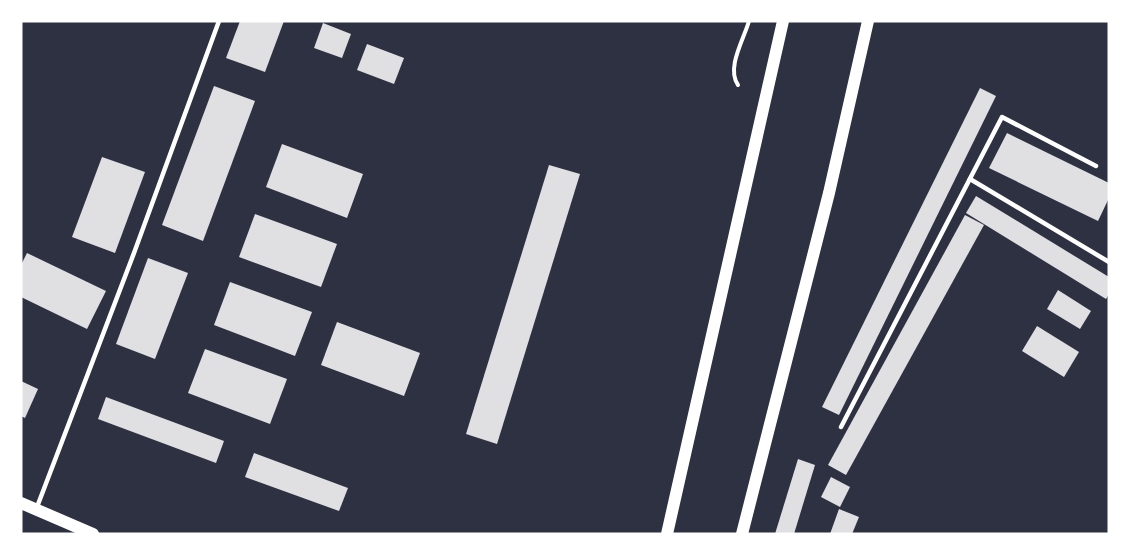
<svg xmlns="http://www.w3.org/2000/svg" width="1130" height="555" font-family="'Source Sans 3',sans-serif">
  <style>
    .building { fill: #e0e0e3 }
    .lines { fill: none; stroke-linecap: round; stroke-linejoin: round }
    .path { stroke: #fff; stroke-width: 4 }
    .service { stroke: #fff; stroke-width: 4.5 }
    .secondary { stroke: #fff; stroke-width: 12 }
  </style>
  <rect width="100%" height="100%" fill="#2d3142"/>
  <!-- building -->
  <g class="building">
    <path d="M 240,21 L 284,21 L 265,72 L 226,58 Z"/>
    <path d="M 323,23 L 351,34 L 342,58 L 314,48 Z"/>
    <path d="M 367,44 L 404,58 L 394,84 L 357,70 Z"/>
    <path d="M 214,86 L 255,101 L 203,241 L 162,225 Z"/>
    <path d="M 980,88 L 996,96 L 839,415 L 822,407 Z"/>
    <path d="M 1007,133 L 1109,183 L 1109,198 L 1098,221 L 989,168 Z"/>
    <path d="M 282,144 L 363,174 L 347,218 L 266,187 Z"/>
    <path d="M 102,157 L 145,172 L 115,253 L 72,237 Z"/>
    <path d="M 549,165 L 580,174 L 497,444 L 466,434 Z"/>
    <path d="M 976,196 L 1109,277 L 1109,294 L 1106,299 L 966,213 Z"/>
    <path d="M 255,214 L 337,244 L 321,287 L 239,257 Z"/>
    <path d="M 965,215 L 984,225 L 846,475 L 828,465 Z"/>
    <path d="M 27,253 L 106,291 L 87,329 L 21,297 L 21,265 Z"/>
    <path d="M 148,258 L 188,273 L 155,359 L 116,344 Z"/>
    <path d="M 230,282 L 312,312 L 295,356 L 214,325 Z"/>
    <path d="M 1058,290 L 1091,311 L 1080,329 L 1047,309 Z"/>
    <path d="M 337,322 L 420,353 L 404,396 L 321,365 Z"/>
    <path d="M 1037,326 L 1079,352 L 1064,377 L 1022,351 Z"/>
    <path d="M 205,349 L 287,379 L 270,424 L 188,393 Z"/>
    <path d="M 21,381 L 38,389 L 25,418 L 21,416 Z"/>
    <path d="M 106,397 L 224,441 L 216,463 L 98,419 Z"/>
    <path d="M 254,453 L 348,488 L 339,511 L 245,477 Z"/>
    <path d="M 798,459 L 815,465 L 794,534 L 775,534 Z"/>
    <path d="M 831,477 L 850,487 L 840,507 L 821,497 Z"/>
    <path d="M 839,509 L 859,517 L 852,534 L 830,534 Z"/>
  </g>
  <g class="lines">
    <!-- path -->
    <path class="path" d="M 738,85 C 726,68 744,39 749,21"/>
    <!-- service -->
    <g class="service">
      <path d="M 970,179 L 1109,262"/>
      <path d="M 841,427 L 1002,117 L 1096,166"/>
      <path d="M 37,507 L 134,253 L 219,21"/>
    </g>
    <!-- secondary -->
    <g class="secondary">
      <path d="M 21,503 L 93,534"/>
      <path d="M 667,534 L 783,21"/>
      <path d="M 742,534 L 829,193 L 868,21"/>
    </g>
  </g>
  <!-- border -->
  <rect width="1130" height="555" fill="none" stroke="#ffffff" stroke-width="45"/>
</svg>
